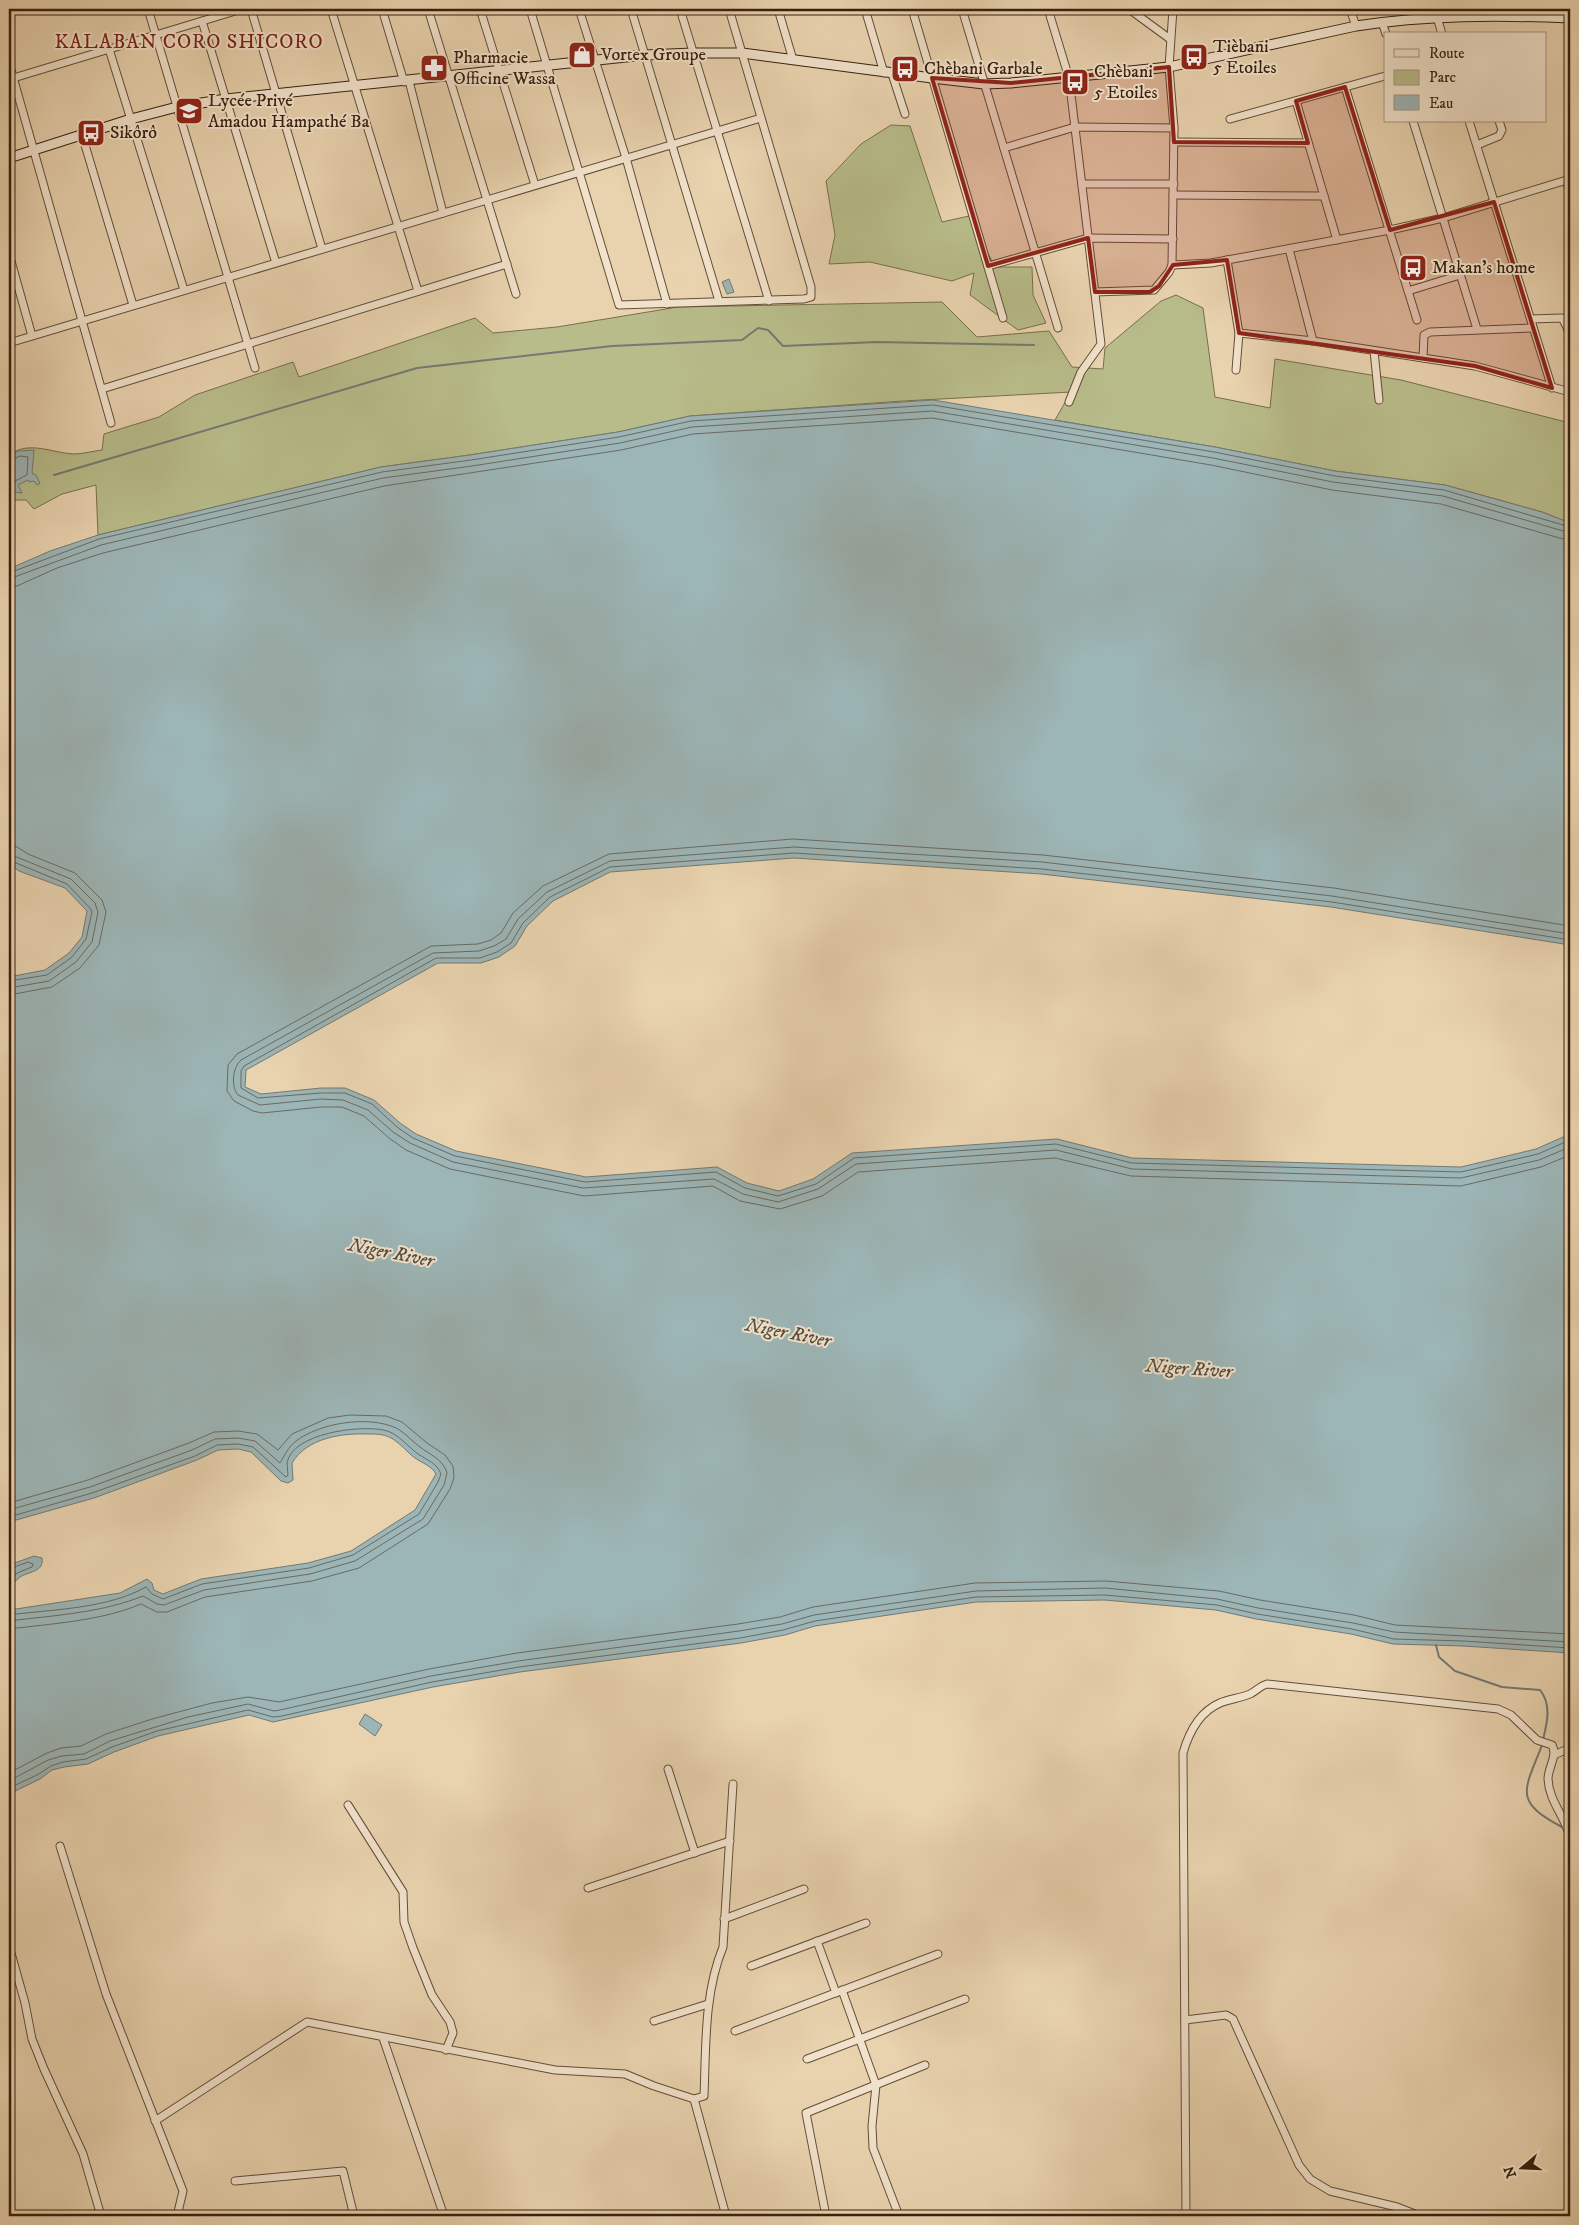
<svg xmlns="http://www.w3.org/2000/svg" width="1579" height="2225" font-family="'IM FELL DW Pica',serif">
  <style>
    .green { fill: #b8bc8a; stroke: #786e4c }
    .water { fill: #9cb5b6; stroke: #747973 }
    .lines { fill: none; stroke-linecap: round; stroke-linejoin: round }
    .shore { stroke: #6a6a62; stroke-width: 1 }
    .stream { stroke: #747973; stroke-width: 2 }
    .minor-casing { stroke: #644d37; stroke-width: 9 }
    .secondary-casing { stroke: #38200f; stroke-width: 11 }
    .minor { stroke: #f1e2cb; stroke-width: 7 }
    .secondary { stroke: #f1e2cb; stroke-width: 9 }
    .marked { fill: #8f2418; fill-opacity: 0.2; stroke: #8f2418; stroke-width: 4; stroke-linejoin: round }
    .labels { text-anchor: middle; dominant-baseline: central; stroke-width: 4; stroke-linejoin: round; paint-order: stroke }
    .poi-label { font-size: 18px; fill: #38200f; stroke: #f1e2cb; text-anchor: start }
    .water-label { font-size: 19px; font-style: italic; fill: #564d41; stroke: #f1e2cb }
    .quarter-label { font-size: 20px; letter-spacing: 1px; fill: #7a1f14; stroke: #f1e2cb }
  </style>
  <rect width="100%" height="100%" fill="#e9d3af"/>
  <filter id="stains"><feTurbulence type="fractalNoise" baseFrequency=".004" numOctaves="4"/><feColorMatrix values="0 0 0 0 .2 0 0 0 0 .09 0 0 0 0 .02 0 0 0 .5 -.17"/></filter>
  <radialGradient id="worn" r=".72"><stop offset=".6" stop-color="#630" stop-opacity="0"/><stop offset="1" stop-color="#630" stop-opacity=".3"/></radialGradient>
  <!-- green -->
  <g class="green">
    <path d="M 891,125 L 910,126 L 942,222 L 969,216 L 995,267 L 1032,267 L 1033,295 L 1046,323 L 1018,330 L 970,295 L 974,273 L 952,281 L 870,262 L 829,264 L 835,235 L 826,181 L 861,144 Z"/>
    <path d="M 1176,295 L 1203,308 L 1215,397 L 1270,408 L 1275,359 L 1401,380 L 1570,423 L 1570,523 L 1542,512 L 1445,485 L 1335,471 L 1215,447 L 1055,420 L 1071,392 L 903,401 L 690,416 L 618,432 L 470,455 L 381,467 L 98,535 L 96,485 L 62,494 L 34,509 L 26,500 L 9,500 L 9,455 C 29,440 52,453 74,454 C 83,454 93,451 102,450 L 104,434 L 159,417 L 195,395 L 293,362 L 299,377 L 475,318 L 493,333 L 557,327 L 678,307 L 942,302 L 977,337 L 1049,331 L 1072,367 L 1103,369 L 1105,348 L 1161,301 Z"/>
  </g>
  <!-- water -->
  <g class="water">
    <path d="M 729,279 L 734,292 L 727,294 L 722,282 Z"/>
    <path d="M 933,400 L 1215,447 L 1335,471 L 1445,485 L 1542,512 L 1570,523 L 1570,945 L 1331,907 L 1041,874 L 794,858 L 610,872 L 553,901 L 527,926 L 515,946 L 499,957 L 481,963 L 438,963 L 246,1070 L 245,1087 L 261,1094 L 321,1088 L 345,1088 L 374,1100 L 400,1123 L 416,1134 L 456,1151 L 586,1177 L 717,1167 L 747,1183 L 779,1191 L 813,1179 L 852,1153 L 1057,1139 L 1132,1158 L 1461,1167 L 1536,1149 L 1570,1134 L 1570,1653 L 1463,1646 L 1393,1644 L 1351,1634 L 1256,1619 L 1216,1610 L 1105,1600 L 976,1602 L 815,1626 L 785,1635 L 741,1643 L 520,1672 L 433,1687 L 273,1722 L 249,1715 L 158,1736 L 114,1752 L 88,1764 L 64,1767 L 52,1770 L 40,1779 L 9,1794 L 9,1607 L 16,1609 L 120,1593 L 147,1579 L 152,1583 L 154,1590 L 163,1594 L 201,1579 L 308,1563 L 351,1551 L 415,1510 L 436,1474 C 432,1466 422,1463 415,1458 C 407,1452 399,1442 391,1438 C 384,1434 376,1434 368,1434 C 341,1433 307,1438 292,1463 L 293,1480 L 288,1483 L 281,1481 L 251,1452 L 238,1449 L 218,1450 L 197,1460 L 94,1498 L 9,1522 L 9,977 L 45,970 L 69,953 L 82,937 L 87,911 L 65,888 L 19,871 L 9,864 L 9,569 L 50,551 L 98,535 L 381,467 L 470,455 L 618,432 L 690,416 Z"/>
    <path d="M 34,450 L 32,473 L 36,475 L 40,483 L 37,485 L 34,481 L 29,482 L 28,480 L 18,485 L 22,493 L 15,492 L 9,486 L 9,458 L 18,451 Z"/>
    <path d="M 34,1556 L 42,1558 C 44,1572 30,1571 20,1577 C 16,1580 12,1585 9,1589 L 9,1565 Z"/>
    <path d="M 365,1714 L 382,1725 L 375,1736 L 359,1724 Z"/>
  </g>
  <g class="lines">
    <!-- shore -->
    <g class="shore">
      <path d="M 9,461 L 20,456 L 28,457 L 27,475 L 13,482 L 9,482"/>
      <path d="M 9,573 L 99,539 L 382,472 L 471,460 L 619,437 L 691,421 L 933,405 L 1214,452 L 1335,476 L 1444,490 L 1570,527"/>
      <path d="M 9,579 L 101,545 L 383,478 L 472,466 L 620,443 L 692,427 L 932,411 L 1213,458 L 1333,482 L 1443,496 L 1570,533"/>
      <path d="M 9,587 L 17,586 L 57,568 L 103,553 L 384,486 L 621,450 L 693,434 L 932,418 L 1211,465 L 1332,490 L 1441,504 L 1570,541"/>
      <path d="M 9,846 L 17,847 L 28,854 L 75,873 L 102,900 L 106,912 L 99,945 L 80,968 L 52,987 L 9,995"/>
      <path d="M 9,854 L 71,879 L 95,903 L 98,912 L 92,942 L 76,962 L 49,981 L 9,988"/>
      <path d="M 9,860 L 67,884 L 90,908 L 92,912 L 86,939 L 72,957 L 47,975 L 9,981"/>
      <path d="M 1570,926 L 1334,888 L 1043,855 L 793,839 L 609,854 L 543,886 L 513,913 L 501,933 L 491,940 L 478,944 L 431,946 L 237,1054 L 228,1065 L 227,1091 L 234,1101 L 253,1111 L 262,1113 L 321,1107 L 342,1107 L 364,1116 L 389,1138 L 406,1150 L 450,1169 L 584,1196 L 713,1186 L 740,1201 L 780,1209 L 822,1196 L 858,1172 L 1055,1158 L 1131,1176 L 1461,1186 L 1541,1167 L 1570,1155"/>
      <path d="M 1570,934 L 1332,896 L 1042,862 L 794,847 L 610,861 L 547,892 L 518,919 L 506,939 L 494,946 L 479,951 L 433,953 L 241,1060 C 232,1068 231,1087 238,1095 L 260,1105 L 321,1099 L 343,1100 L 368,1110 L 393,1132 L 410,1143 L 453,1162 L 583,1188 L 714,1179 L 743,1194 L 778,1202 L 818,1189 L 856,1164 L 1056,1150 L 1132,1169 L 1461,1178 L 1539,1160 L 1570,1147"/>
      <path d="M 1570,940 L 1332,902 L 1042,869 L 794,853 L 610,867 L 550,897 L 523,923 L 511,943 L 497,952 L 480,958 L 436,958 L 244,1066 L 241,1071 L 241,1088 L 258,1098 L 321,1093 L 345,1093 L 372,1104 L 397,1127 L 413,1138 L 455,1156 L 585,1182 L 716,1172 L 745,1188 L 778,1196 L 816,1184 L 854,1158 L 1056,1144 L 1132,1163 L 1461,1172 L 1538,1154 L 1570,1140"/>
      <path d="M 9,1503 L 88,1480 L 189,1443 L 214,1432 L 238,1431 L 257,1434 L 278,1450 L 292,1434 L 328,1418 L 350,1415 L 386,1416 L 402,1422 L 427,1443 L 445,1455 L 453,1466 L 454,1478 L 450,1489 L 428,1524 L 359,1568 L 312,1581 L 205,1597 L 167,1612 L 157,1612 L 141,1604 C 103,1620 59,1623 18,1628 L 9,1626"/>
      <path d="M 9,1510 L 90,1487 L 192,1450 L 215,1439 L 238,1438 L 255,1441 L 280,1463 C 285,1455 288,1447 296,1441 C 320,1423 368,1415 396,1428 C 404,1432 412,1441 420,1447 C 430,1455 443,1459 447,1473 L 444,1485 L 423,1519 L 355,1561 L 310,1574 L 204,1590 L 164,1605 L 157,1604 L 143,1596 C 103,1612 60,1615 17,1620 L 9,1618"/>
      <path d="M 9,1517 L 92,1493 L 195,1456 L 217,1445 L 238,1444 L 253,1447 L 286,1477 L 288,1475 C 288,1471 287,1467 287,1463 C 292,1433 360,1425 383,1430 C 397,1432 407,1446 418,1454 C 427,1460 437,1463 441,1474 L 438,1482 L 419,1514 L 353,1555 L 309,1568 L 202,1584 L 163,1599 L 152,1594 L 146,1587 C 108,1608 59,1609 17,1614 L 9,1612"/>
      <path d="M 9,1569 L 28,1562 L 33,1564 L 32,1567 L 17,1573 L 9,1582"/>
      <path d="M 9,1773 L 47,1753 L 61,1748 L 81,1746 L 106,1734 L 152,1719 L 212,1703 L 248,1697 L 279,1702 L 429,1669 L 517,1653 L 738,1624 L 780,1617 L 813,1607 L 975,1583 L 1106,1581 L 1219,1591 L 1260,1600 L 1354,1615 L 1395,1625 L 1570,1634"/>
      <path d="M 9,1781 L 48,1760 L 62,1756 L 84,1754 L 110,1741 L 188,1717 L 248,1704 L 274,1711 L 280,1710 L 431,1676 L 518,1661 L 739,1631 L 782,1624 L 814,1615 L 976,1591 L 1105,1588 L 1217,1599 L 1258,1608 L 1353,1623 L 1394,1632 L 1570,1642"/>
      <path d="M 9,1788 L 37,1775 L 51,1766 L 63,1762 L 86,1759 L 112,1747 L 157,1731 L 248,1710 L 273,1717 L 282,1716 L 432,1682 L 519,1667 L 740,1638 L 783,1630 L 815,1621 L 976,1597 L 1105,1595 L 1217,1605 L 1257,1614 L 1352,1629 L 1394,1639 L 1463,1641 L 1570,1648"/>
    </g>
    <!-- stream -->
    <g class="stream">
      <path d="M 54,475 L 417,368 L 612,346 L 742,340 L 758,328 L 768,330 L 783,346 L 877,342 L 1034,345"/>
      <path d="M 1436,1645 L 1439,1657 L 1455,1671 L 1502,1687 L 1540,1690 C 1552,1705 1547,1723 1543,1740"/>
      <path d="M 1542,1745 C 1525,1790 1512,1801 1562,1827"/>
    </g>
    <defs>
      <g id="minor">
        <path d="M 148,9 L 255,368"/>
        <path d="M 251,9 L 322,249"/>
        <path d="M 331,9 L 418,291"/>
        <path d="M 382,9 L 404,82"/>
        <path d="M 428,9 L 516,294"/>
        <path d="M 480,9 L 535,185"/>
        <path d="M 530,9 L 619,305 L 804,299 L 811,297 L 811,287 L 729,9"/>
        <path d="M 579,9 L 626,158 L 667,304"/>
        <path d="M 631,9 L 719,301"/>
        <path d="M 680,9 L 769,301"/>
        <path d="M 778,9 L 793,60"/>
        <path d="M 865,9 L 884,73"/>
        <path d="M 912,9 L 1003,318"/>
        <path d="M 962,9 L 1058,328"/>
        <path d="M 1048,9 L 1069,78 L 1101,344 L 1081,372 L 1069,402"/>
        <path d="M 1129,9 L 1170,39"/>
        <path d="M 1350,9 L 1356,26"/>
        <path d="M 1437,17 L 1442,34"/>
        <path d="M 202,21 L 276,263"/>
        <path d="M 1382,22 L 1386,34"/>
        <path d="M 109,49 L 184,290"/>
        <path d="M 9,63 L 111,423"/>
        <path d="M 892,74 L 905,114"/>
        <path d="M 10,79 L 242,9"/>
        <path d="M 409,81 L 443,213"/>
        <path d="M 1345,87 L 1417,320"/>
        <path d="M 1296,101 L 1337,240"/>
        <path d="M 1230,119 L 1385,76"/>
        <path d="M 1413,121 L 1477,329"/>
        <path d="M 1469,121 L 1552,388"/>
        <path d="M 82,135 L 133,305"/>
        <path d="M 1174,142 L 1308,143"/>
        <path d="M 1477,145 L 1499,136 L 1502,130 L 1499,121"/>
        <path d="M 1004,148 L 1075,127 L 1174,128"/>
        <path d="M 1566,180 L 1570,193"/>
        <path d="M 1082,184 L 1174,184"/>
        <path d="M 1173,195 L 1324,196"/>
        <path d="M 1289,249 L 1313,341"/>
        <path d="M 9,254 L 32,336"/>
        <path d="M 1227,260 L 1239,333 L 1236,370"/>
        <path d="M 1172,265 L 1211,263 L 1390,230 L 1443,218 L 1570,179"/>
        <path d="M 988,266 L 1088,238 L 1173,239"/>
        <path d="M 1408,291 L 1460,275"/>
        <path d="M 1095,292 L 1154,290 L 1169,272 L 1172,265 L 1174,128 L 1169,67 L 1173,9"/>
        <path d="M 1531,319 L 1562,318 L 1567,327 L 1570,327"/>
        <path d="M 1567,327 L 1570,338"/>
        <path d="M 1239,333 L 1313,341 L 1475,366 L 1570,392"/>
        <path d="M 9,343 L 761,118"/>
        <path d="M 1374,351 L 1379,400"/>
        <path d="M 1423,358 L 1424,335 L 1430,332 L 1533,328"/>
        <path d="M 102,389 L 507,264"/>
        <path d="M 1554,1755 L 1570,1748"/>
        <path d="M 668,1769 L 695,1853"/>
        <path d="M 348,1805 L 403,1892 L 404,1922 L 413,1948 L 432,1995 L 450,2022 L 453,2033 L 446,2050"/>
        <path d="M 60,1846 L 106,1994 L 183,2191 L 177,2216"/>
        <path d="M 588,1888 L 730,1841"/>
        <path d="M 724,1919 L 804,1889"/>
        <path d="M 817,1941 L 836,1993"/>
        <path d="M 9,1946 L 25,2003 L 32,2039 L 44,2069 L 83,2154 L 101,2216"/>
        <path d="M 751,1966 L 866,1923"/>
        <path d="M 842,1990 L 876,2085 L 872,2126 L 873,2148 L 899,2216"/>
        <path d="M 1185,2020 L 1226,2015 L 1233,2019 L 1299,2165 L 1310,2179 L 1330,2191 L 1397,2207 L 1420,2216"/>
        <path d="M 654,2021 L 708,2004"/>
        <path d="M 735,2031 L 938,1954"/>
        <path d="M 383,2038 L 444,2216"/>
        <path d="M 807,2059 L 965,1999"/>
        <path d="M 694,2099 L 726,2216"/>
        <path d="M 155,2121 L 307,2022 L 555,2070 L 625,2074 L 654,2086 L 694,2099 L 704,2096 C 706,2047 704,1993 723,1947 L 733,1784"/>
        <path d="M 235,2181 L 343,2171 L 354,2216"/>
        <path d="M 826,2216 L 806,2113 L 925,2065"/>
        <path d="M 1186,2216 L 1183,1753 C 1189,1732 1199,1712 1220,1703 C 1229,1699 1241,1698 1250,1694 C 1256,1691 1260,1686 1267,1684 L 1498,1709 L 1511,1715 L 1537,1740 L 1552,1745 C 1558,1756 1548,1767 1548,1779 C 1549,1802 1566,1817 1570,1838"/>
      </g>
      <path id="secondary" d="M 9,158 L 131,119 L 177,107 L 226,99 L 645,55 L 693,53 L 742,53 L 932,78 L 984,84 L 1011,83 L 1169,67 L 1356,26 C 1427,15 1498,15 1570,18"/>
    </defs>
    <!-- minor casing -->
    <use href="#minor" class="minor-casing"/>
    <!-- secondary casing -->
    <use href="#secondary" class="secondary-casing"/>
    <!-- minor -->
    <use href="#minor" class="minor"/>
    <!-- secondary -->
    <use href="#secondary" class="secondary"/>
  </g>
  <!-- marked area -->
  <path class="marked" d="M 1169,67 L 1174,142 L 1308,143 L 1296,101 L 1345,87 L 1390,230 L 1494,202 L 1552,388 L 1475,366 L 1239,333 L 1227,260 L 1173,265 L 1159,286 L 1150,292 L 1095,292 L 1088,238 L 988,266 L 932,78 L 1011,83 Z"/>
  <!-- icons -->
  <defs>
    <symbol id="shop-square" viewBox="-11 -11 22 22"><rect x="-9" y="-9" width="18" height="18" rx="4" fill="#8f2418" stroke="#f1e2cb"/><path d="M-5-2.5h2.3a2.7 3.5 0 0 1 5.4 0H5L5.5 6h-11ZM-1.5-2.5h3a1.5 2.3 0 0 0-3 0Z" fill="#fff"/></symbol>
    <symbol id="bus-square" viewBox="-11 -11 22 22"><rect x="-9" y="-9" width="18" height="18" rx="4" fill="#8f2418" stroke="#f1e2cb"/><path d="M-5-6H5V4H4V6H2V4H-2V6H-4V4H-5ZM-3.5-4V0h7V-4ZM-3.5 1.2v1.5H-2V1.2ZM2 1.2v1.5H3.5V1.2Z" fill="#fff"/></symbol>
    <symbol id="pharmacy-square" viewBox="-11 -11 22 22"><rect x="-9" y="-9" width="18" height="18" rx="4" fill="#8f2418" stroke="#f1e2cb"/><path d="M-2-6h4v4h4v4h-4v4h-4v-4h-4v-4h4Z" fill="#fff"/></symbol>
    <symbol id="school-square" viewBox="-11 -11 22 22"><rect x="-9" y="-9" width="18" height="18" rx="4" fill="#8f2418" stroke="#f1e2cb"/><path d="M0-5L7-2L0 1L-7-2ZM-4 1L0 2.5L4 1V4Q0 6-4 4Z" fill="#fff"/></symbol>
  </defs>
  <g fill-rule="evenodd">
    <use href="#shop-square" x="566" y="39" width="32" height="32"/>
    <use href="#bus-square" x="1178" y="41" width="32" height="32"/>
    <use href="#pharmacy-square" x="418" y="52" width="32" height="32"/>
    <use href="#bus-square" x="889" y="53" width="32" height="32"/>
    <use href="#bus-square" x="1059" y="66" width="32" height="32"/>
    <use href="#school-square" x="173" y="95" width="32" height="32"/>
    <use href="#bus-square" x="75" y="117" width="32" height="32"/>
    <use href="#bus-square" x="1397" y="252" width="32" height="32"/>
  </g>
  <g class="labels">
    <!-- poi labels -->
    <g class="poi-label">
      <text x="1213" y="47">Tièbani<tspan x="1213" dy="21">5 Etoiles</tspan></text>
      <text x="601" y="55">Vortex Groupe</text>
      <text x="453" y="58">Pharmacie<tspan x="453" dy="21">Officine Wassa</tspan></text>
      <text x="924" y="69">Chèbani Garbale</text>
      <text x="1094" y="72">Chèbani<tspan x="1094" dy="21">5 Etoiles</tspan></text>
      <text x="208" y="101">Lycée Privé<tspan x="208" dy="21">Amadou Hampathé Ba</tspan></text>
      <text x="110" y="133">Sikôrô</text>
      <text x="1432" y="268">Makan's home</text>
    </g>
    <!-- water labels -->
    <g class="water-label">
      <text transform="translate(391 1253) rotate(11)">Niger River</text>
      <text transform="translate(788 1333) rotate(11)">Niger River</text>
      <text transform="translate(1189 1369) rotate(4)">Niger River</text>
    </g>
    <!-- quarter labels -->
    <g class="quarter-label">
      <text x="189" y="42">KALABAN CORO SHICORO</text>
    </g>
  </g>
  <!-- margin -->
  <rect width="1579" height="2225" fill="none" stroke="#e9d3af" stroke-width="30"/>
  <rect x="10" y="10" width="1559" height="2205" fill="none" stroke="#38200f" stroke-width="2.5"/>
  <rect x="15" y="15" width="1549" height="2195" fill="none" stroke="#38200f"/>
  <!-- legend -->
  <rect x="1384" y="32" width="162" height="90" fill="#f1e2cb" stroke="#a79480"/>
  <rect x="1394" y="49" width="25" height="8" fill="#f1e2cb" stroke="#a79480"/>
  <text x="1429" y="58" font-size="15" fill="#38200f">Route</text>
  <rect x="1394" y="70" width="25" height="15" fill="#b8bc8a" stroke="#a79480"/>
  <text x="1429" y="82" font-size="15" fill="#38200f">Parc</text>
  <rect x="1394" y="95" width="25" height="15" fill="#9cb5b6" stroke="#a79480"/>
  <text x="1429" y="108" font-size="15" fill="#38200f">Eau</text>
  <!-- north arrow -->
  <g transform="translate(1522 2168) rotate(251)" stroke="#f1e2cb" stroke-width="4" paint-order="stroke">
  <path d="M0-4L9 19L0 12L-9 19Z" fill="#38200f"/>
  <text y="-8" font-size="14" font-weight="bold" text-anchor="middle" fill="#38200f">N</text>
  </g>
  <rect width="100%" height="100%" filter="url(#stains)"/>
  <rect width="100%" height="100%" fill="url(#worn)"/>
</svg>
